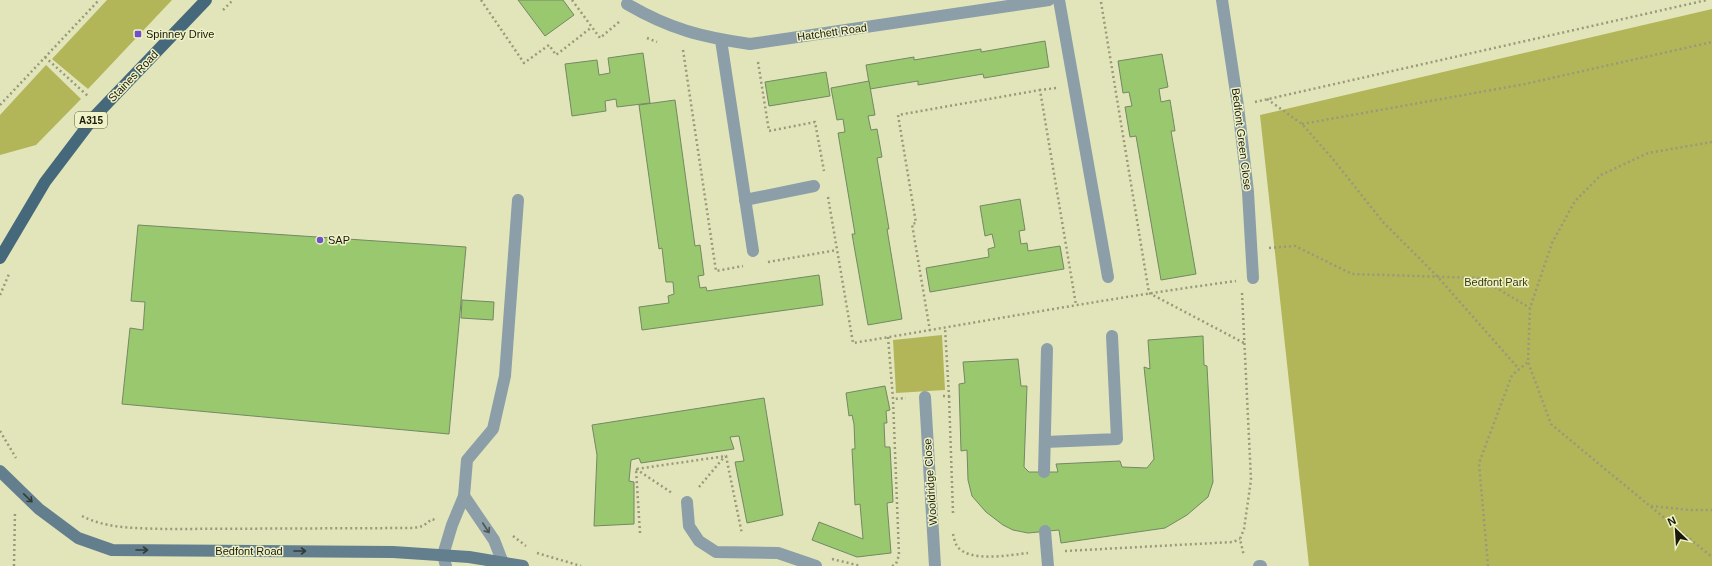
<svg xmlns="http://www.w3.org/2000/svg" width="1712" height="566" viewBox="0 0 1712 566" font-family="Helvetica,sans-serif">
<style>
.green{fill:#b2b658}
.building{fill:#99c86e;stroke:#748864}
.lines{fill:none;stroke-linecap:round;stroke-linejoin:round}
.path{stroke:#989a79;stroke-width:2.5;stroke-dasharray:2 3;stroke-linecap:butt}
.lane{stroke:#8c9fa9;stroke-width:12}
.street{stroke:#8c9fa9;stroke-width:12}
.secondary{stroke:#637f8d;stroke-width:12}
.primary{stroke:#45687a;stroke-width:12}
.oneway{stroke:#333d38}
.oneway2{stroke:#4d5652}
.poi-dot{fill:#7050c9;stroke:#eff2c7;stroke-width:1.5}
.labels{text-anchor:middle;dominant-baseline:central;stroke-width:3;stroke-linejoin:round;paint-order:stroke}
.shield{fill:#eff2c7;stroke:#595b43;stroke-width:1}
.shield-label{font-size:10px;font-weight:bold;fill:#191a0a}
.street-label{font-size:11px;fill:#191a0a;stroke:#eff2c7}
.poi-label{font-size:11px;fill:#191a0a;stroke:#eff2c7;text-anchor:start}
.park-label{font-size:11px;fill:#38390d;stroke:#eff2c7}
</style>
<rect width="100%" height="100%" fill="#e2e5ba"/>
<!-- green -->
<g class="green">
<polygon points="107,0 172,0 88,89 52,59"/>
<polygon points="1712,9 1712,566 1309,566 1260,115"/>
<polygon points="46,65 81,99 36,145 0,155 0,115"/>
<polygon points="942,335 945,390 896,393 893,340"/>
</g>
<!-- building -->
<g class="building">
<polygon points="518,0 563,0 574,15 545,36"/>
<polygon points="1045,41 1049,67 984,78 983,74 918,85 918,81 870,89 866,65 914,57 914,60 981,49 981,52"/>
<polygon points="643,53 650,103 617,107 616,99 605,101 606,111 572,116 565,64 597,60 599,75 610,73 608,58"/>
<polygon points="1162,54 1168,87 1159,89 1161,102 1170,100 1175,131 1171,131 1196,274 1161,280 1136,136 1130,137 1125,107 1132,106 1129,92 1123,93 1118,61"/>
<polygon points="826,72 830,96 769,106 765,82"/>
<polygon points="869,81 875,115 868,116 871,130 877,129 882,157 877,158 889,229 887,229 902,319 868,325 852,234 855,234 838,133 845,132 843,119 837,120 831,88"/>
<polygon points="675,100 695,246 700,245 704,275 698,276 700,288 706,287 707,291 819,275 823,305 642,330 639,307 669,303 668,296 674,294 673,282 666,282 662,248 659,249 639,105"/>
<polygon points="1020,199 1025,230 1019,231 1021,244 1027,243 1028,251 1060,246 1064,269 930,292 926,268 989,257 988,249 995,247 992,234 985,236 980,206"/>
<polygon points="138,225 466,247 449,434 122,404 130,328 143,330 145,302 131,301"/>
<polygon points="462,300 494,302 493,320 461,318"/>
<polygon points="1203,336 1204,365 1207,366 1213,482 1208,497 1187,515 1165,528 1061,543 1059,530 1028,533 1013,530 1003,525 986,512 972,496 968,480 967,450 961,451 959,384 965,383 963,362 1018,359 1021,386 1027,386 1024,467 1029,472 1058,472 1056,464 1120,461 1122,467 1147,468 1154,459 1144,367 1150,369 1148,340"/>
<polygon points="885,386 890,410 886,411 887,423 884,423 885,447 890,447 893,502 887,503 891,553 857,557 812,540 819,522 863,539 860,504 855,505 852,449 855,449 854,424 852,415 849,416 846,393"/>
<polygon points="764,398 783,515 747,523 735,462 744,461 739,436 730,437 734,449 641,463 639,458 631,460 629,481 634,482 634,524 594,526 597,455 592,425"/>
</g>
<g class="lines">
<!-- path -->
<g class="path">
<polyline points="481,0 524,63 549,45 556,55 592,27"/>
<polyline points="572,0 600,38 619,22 620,23"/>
<polyline points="1101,2 1149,293 1244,343"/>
<polyline points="223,10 233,0"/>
<polyline points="647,38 657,42"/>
<polyline points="683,50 716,271 743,266"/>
<polyline points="45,57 89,97"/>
<polyline points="758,62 769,131 815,122 824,171"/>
<polyline points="1056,88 1040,90 1076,305"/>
<polyline points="1267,99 1302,124 1332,158 1383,222 1437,276 1519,369"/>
<polyline points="1255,102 1707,0"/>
<polyline points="0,105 99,0"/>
<polyline points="1302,124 1525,84 1712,42"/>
<polyline points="1712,142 1648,153 1601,175 1575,201 1552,243 1530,308 1528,362 1551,424 1611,474 1712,557"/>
<path d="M828,197L853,343C981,322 1108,298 1236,281"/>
<polyline points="1269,248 1295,246 1352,274 1480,278 1530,308"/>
<polyline points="768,262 837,250"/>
<polyline points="1242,293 1251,480 1244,529 1240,539 1244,556"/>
<polyline points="0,295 9,274"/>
<polyline points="930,331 912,224 916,223 898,115 1040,90"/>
<polyline points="888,337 893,399 906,398"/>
<polyline points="943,396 949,396 945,328"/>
<polyline points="949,396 953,513"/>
<polyline points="0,431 16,458"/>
<polyline points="636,469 672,493"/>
<polyline points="699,487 725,456"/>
<polyline points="1651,506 1689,510 1712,510"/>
<path d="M82,516C107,529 137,528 165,529L414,528L423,526L432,519L435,520"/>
<polyline points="640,533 636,469 726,456 742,534"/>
<path d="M953,534C954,538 955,543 957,546C969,563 1010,555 1028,553"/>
<polyline points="513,536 526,546"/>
<polyline points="1065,551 1233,542 1240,539"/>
<polyline points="537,553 581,566"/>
<polyline points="832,559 861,566"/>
<polyline points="14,566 15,511"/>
<polyline points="892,566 896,564 899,555 893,399"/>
<polyline points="1488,566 1479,463 1512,375 1528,362"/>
</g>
<!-- lane -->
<g class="lane">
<polyline points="1059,0 1108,277"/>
<polyline points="721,40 753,251"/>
<polyline points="745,200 814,186"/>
<polyline points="1045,442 1117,439 1112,336"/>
<polyline points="1044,472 1047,349"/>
<polyline points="464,496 494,540 503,563"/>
<polyline points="1045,531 1048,566"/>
<polyline points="446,566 443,555 452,525 464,496 467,460 493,429 505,376 518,200"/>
</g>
<!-- street -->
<g class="street">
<polyline points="1222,0 1238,106 1248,192 1253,278"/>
<path d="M627,4C670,29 701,37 750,44L1049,0"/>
<polyline points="925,397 935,566"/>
<polyline points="687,502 689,526 699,541 716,552 778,553 816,566"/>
<polyline points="1259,566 1261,566"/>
</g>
<!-- secondary -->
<polyline class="secondary" points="0,471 39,509 78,538 112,550 393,552 469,557 523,566"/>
<!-- primary -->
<polyline class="primary" points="0,258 45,182 95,116 206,0"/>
</g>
<!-- one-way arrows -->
<defs><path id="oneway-shaft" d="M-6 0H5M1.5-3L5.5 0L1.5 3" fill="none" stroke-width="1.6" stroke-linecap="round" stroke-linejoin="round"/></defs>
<g class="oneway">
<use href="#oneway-shaft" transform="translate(28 498) rotate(44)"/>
<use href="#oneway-shaft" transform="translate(142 550)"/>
<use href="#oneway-shaft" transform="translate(300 551)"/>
</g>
<use class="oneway2" href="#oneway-shaft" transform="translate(486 528) rotate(57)"/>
<!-- markers -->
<g class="poi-dot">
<rect x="134" y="30" width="8" height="8" rx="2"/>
<circle cx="320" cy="240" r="4"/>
</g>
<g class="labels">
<!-- shield labels -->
<rect class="shield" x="75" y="112" width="32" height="16" rx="3"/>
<g class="shield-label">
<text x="91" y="120">A315</text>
</g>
<!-- street labels -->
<g class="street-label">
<text transform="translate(832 32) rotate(-8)">Hatchett Road</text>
<text transform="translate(133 76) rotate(-46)">Staines Road</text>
<text transform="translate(1242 139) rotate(83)">Bedfont Green Close</text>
<text transform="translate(930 482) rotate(-94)">Wooldridge Close</text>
<text x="249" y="551">Bedfont Road</text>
</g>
<!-- poi labels -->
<g class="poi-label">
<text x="146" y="34">Spinney Drive</text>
<text x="328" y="240">SAP</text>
</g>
<!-- park labels -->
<g class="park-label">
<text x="1496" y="282">Bedfont Park</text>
</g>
</g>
<!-- north arrow -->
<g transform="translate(1676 530) rotate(335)" stroke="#eff2c7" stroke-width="3" paint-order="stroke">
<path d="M0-3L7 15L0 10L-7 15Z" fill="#191a0a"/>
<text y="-6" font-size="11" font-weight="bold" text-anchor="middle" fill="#191a0a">N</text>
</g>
</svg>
